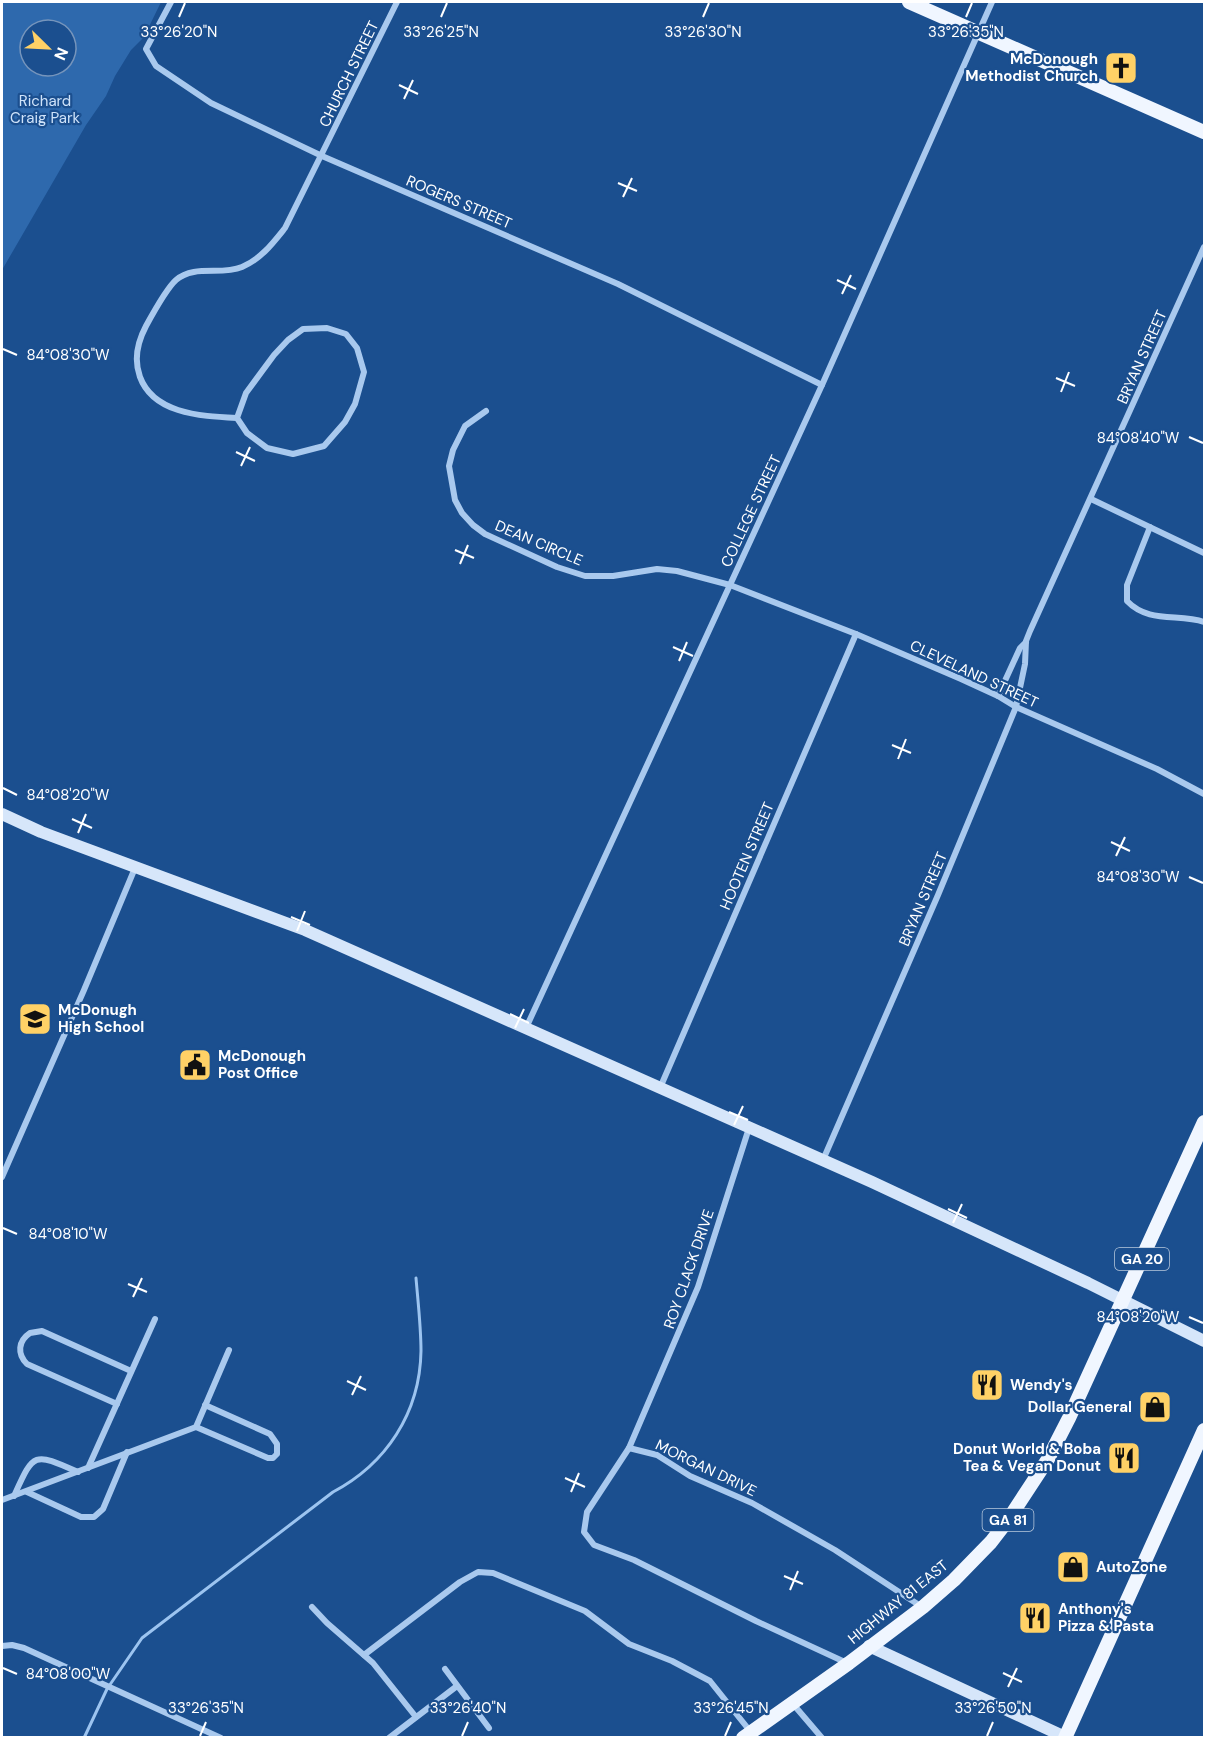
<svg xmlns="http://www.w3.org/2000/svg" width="1206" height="1739" viewBox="0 0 1206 1739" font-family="'DM Sans',sans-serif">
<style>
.green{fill:#2e69ad;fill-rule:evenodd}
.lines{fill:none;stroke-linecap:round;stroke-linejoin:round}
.stream{stroke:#9cc4f0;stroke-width:3}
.street{stroke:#a9c9ee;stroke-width:6}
.secondary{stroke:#d6e6fa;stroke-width:12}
.primary{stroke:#f0f6ff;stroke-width:14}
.ticks{fill:none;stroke:#fff;stroke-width:2}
.labels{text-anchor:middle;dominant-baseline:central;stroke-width:4.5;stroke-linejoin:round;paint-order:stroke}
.shield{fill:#1b4f8f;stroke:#bbcadd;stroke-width:1.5}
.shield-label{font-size:14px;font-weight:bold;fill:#fff}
.poi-label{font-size:15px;font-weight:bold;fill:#fff;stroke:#1b4f8f;text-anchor:start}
.street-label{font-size:15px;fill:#fff;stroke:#1b4f8f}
.park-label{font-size:15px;fill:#cfe3fa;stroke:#1b4f8f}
.ticks-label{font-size:15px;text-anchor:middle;fill:#fff;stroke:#1b4f8f;stroke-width:4.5;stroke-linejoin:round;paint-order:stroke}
</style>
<rect width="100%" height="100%" fill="#1b4f8f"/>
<!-- green -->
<path class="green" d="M2,2H161L144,37L131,50L115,76L106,96L86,125L2,270ZM30,30H66V66H30Z"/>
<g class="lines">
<!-- stream -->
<path class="stream" d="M84,1738L107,1689L142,1638L333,1492C386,1464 420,1413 421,1351C421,1327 418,1302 416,1278"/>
<!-- street -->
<g class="street">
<polyline points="171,2 146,49 156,66 211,103 322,156 618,284 822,385"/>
<polygon points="327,328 346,334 357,348 364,372 355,404 345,422 324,446 293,454 267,448 247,433 237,418 246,393 274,355 288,340 303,329"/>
<polyline points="486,411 465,426 453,450 449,466 455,500 462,513 473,525 485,534 557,567 585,576 613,576 657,569 677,571 730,585 856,634 961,679 998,696 1016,707 1157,769 1204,794"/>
<path d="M237,418C217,417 197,416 178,410C138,397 127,362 146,326C152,315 167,288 176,280C195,264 221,276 242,267C261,259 273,243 285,228L397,2"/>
<polyline points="1091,499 1204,553"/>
<path d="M1150,527L1127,585V601C1149,624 1179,613 1204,622"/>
<polyline points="998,696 1020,648 1026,642"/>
<polyline points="526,1028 822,385 992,2"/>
<polyline points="660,1088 856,634"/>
<polyline points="823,1160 938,895 1016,707 1025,664 1026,641 1030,631 1204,247"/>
<polyline points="2,1177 84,990 135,868"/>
<path d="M117,1404L27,1364C17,1354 18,1341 30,1333L42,1331L131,1371"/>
<polyline points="196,1427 268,1458 273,1458 277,1454 277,1444 270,1434 205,1405"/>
<polyline points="629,1448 698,1287 749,1128"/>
<polyline points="88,1468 155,1319"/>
<polyline points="27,1492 81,1517 94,1517 103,1509 127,1452"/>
<path d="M14,1496C34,1452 33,1452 78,1472"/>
<polyline points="2,1500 196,1427 229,1350"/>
<polyline points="312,1607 327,1623 373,1663 416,1717"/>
<polyline points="2,1646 12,1645 24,1648 221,1738"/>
<polyline points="364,1655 460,1582 478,1572 493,1573 585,1611 629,1644 672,1661 710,1681 750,1731"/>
<polyline points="847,1663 756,1621 634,1560 594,1545 584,1532 587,1512 629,1448 657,1455 690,1476 752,1503 835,1550 922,1607"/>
<polyline points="445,1669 489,1728"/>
<polyline points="793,1704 822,1738"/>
<polyline points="389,1738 457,1686"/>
</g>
<!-- secondary -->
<g class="secondary">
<polyline points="2,814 41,832 305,930 872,1182 1088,1283 1204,1341"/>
<polyline points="869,1646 1065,1737"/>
</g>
<!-- primary -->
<g class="primary">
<polyline points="909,2 1204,132"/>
<polyline points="743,1738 849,1663 923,1607 954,1580 991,1542 1008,1520 1048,1459 1069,1418 1204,1122"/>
<polyline points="1065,1738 1204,1430"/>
</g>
</g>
<!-- ticks -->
<path class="ticks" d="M179,17L185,3M441,17L447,3M703,17L709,3M966,17L972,3M399,85L418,94M404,99L413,80M618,183L637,191M623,197L632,178M837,280L856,289M842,294L851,275M3,349L17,355M1056,378L1075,386M1061,392L1069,372M1189,437L1203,443M236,452L255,461M241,466L250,447M455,550L474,558M460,564L468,545M673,647L693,656M679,661L687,642M892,745L911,753M898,759L906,739M3,788L17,795M72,819L92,828M78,833L86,814M1111,842L1130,851M1116,856L1125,837M1189,877L1203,883M291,917L310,925M297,931L305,911M510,1014L529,1023M515,1028L524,1009M729,1112L748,1120M734,1125L743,1106M948,1209L967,1218M953,1223L962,1204M3,1228L17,1234M128,1284L147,1292M133,1297L142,1278M1189,1317L1203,1323M347,1381L366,1390M352,1395L361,1376M565,1478L585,1487M571,1492L579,1473M784,1576L803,1584M790,1590L798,1571M3,1668L17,1674M1003,1673L1022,1682M1008,1687L1017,1668M200,1736L206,1722M462,1736L468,1722M725,1736L731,1722M987,1736L993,1722"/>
<!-- icons -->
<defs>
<g id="church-square" transform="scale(1.725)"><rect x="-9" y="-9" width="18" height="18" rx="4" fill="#ffd166" stroke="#1b4f8f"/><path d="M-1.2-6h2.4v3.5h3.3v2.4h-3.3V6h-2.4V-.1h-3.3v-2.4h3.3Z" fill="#111"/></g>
<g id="school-square" transform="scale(1.725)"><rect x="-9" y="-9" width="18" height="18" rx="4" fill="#ffd166" stroke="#1b4f8f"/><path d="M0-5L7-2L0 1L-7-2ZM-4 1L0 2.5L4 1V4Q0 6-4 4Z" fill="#111"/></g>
<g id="civic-square" transform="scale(1.725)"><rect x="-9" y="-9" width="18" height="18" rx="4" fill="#ffd166" stroke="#1b4f8f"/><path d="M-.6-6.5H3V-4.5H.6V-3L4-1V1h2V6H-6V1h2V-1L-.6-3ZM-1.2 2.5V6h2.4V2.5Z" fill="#111"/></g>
<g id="restaurant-square" transform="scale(1.725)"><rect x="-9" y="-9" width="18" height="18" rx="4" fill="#ffd166" stroke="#1b4f8f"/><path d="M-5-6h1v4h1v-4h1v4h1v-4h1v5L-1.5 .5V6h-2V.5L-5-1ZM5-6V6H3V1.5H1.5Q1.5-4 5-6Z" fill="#111"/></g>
<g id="shop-square" transform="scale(1.725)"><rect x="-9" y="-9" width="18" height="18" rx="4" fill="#ffd166" stroke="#1b4f8f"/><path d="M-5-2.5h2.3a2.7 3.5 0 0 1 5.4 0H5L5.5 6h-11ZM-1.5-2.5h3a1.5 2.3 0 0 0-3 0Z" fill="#111"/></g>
</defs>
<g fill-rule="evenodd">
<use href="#church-square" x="1121" y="68"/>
<use href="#school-square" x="35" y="1019"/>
<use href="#civic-square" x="195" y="1065"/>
<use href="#restaurant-square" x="987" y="1385"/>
<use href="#shop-square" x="1155" y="1407"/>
<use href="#restaurant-square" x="1124" y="1458"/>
<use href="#shop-square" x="1073" y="1567"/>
<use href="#restaurant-square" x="1035" y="1618"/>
</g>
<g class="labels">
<!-- shield labels -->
<g class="shield">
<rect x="1115" y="1248" width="54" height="22" rx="4.5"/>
<rect x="982.5" y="1509" width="51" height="22" rx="4.5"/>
</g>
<g class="shield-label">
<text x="1142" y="1259">GA 20</text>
<text x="1008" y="1520">GA 81</text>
</g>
<!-- poi labels -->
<g class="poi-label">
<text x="1098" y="59" text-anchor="end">McDonough<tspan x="1098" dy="17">Methodist Church</tspan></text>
<text x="58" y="1010">McDonugh<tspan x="58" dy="17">High School</tspan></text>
<text x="218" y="1056">McDonough<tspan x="218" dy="17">Post Office</tspan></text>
<text x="1010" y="1385">Wendy's</text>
<text x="1132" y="1407" text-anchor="end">Dollar General</text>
<text x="1101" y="1449" text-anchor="end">Donut World &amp; Boba<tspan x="1101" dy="17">Tea &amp; Vegan Donut</tspan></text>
<text x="1096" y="1567">AutoZone</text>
<text x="1058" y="1609">Anthony's<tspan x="1058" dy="17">Pizza &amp; Pasta</tspan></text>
</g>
<!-- street labels -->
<g class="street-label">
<text transform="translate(349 74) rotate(-64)">CHURCH STREET</text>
<text transform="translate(459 202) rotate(23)">ROGERS STREET</text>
<text transform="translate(1142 357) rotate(-66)">BRYAN STREET</text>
<text transform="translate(751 511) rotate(-65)">COLLEGE STREET</text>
<text transform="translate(539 543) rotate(23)">DEAN CIRCLE</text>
<text transform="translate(974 674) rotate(25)">CLEVELAND STREET</text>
<text transform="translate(747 856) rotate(-67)">HOOTEN STREET</text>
<text transform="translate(923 899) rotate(-67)">BRYAN STREET</text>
<text transform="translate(689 1269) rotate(-71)">ROY CLACK DRIVE</text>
<text transform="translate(706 1468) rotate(26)">MORGAN DRIVE</text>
<text transform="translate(898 1602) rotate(-39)">HIGHWAY 81 EAST</text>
</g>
<!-- park labels -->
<g class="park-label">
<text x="45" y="101">Richard<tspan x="45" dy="17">Craig Park</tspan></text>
</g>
</g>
<g class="ticks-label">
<text x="179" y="37">33°26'20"N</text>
<text x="441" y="37">33°26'25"N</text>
<text x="966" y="37">33°26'35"N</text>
<text x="703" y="37">33°26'30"N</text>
<text x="68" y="360">84°08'30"W</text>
<text x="1138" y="443">84°08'40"W</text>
<text x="68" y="800">84°08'20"W</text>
<text x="1138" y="882">84°08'30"W</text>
<text x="68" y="1239">84°08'10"W</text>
<text x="1138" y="1322">84°08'20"W</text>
<text x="68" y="1679">84°08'00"W</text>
<text x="206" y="1713">33°26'35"N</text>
<text x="468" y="1713">33°26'40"N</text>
<text x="731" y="1713">33°26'45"N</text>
<text x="993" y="1713">33°26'50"N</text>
</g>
<!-- border -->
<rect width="1206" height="1739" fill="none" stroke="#ffffff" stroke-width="6"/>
<!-- north arrow -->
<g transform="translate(48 48) rotate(114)"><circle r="28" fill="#1b4f8f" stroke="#7695bc" stroke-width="1.5"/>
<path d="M0-4.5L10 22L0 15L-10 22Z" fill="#ffd166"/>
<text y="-9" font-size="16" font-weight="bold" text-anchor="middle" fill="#ffffff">N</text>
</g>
</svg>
